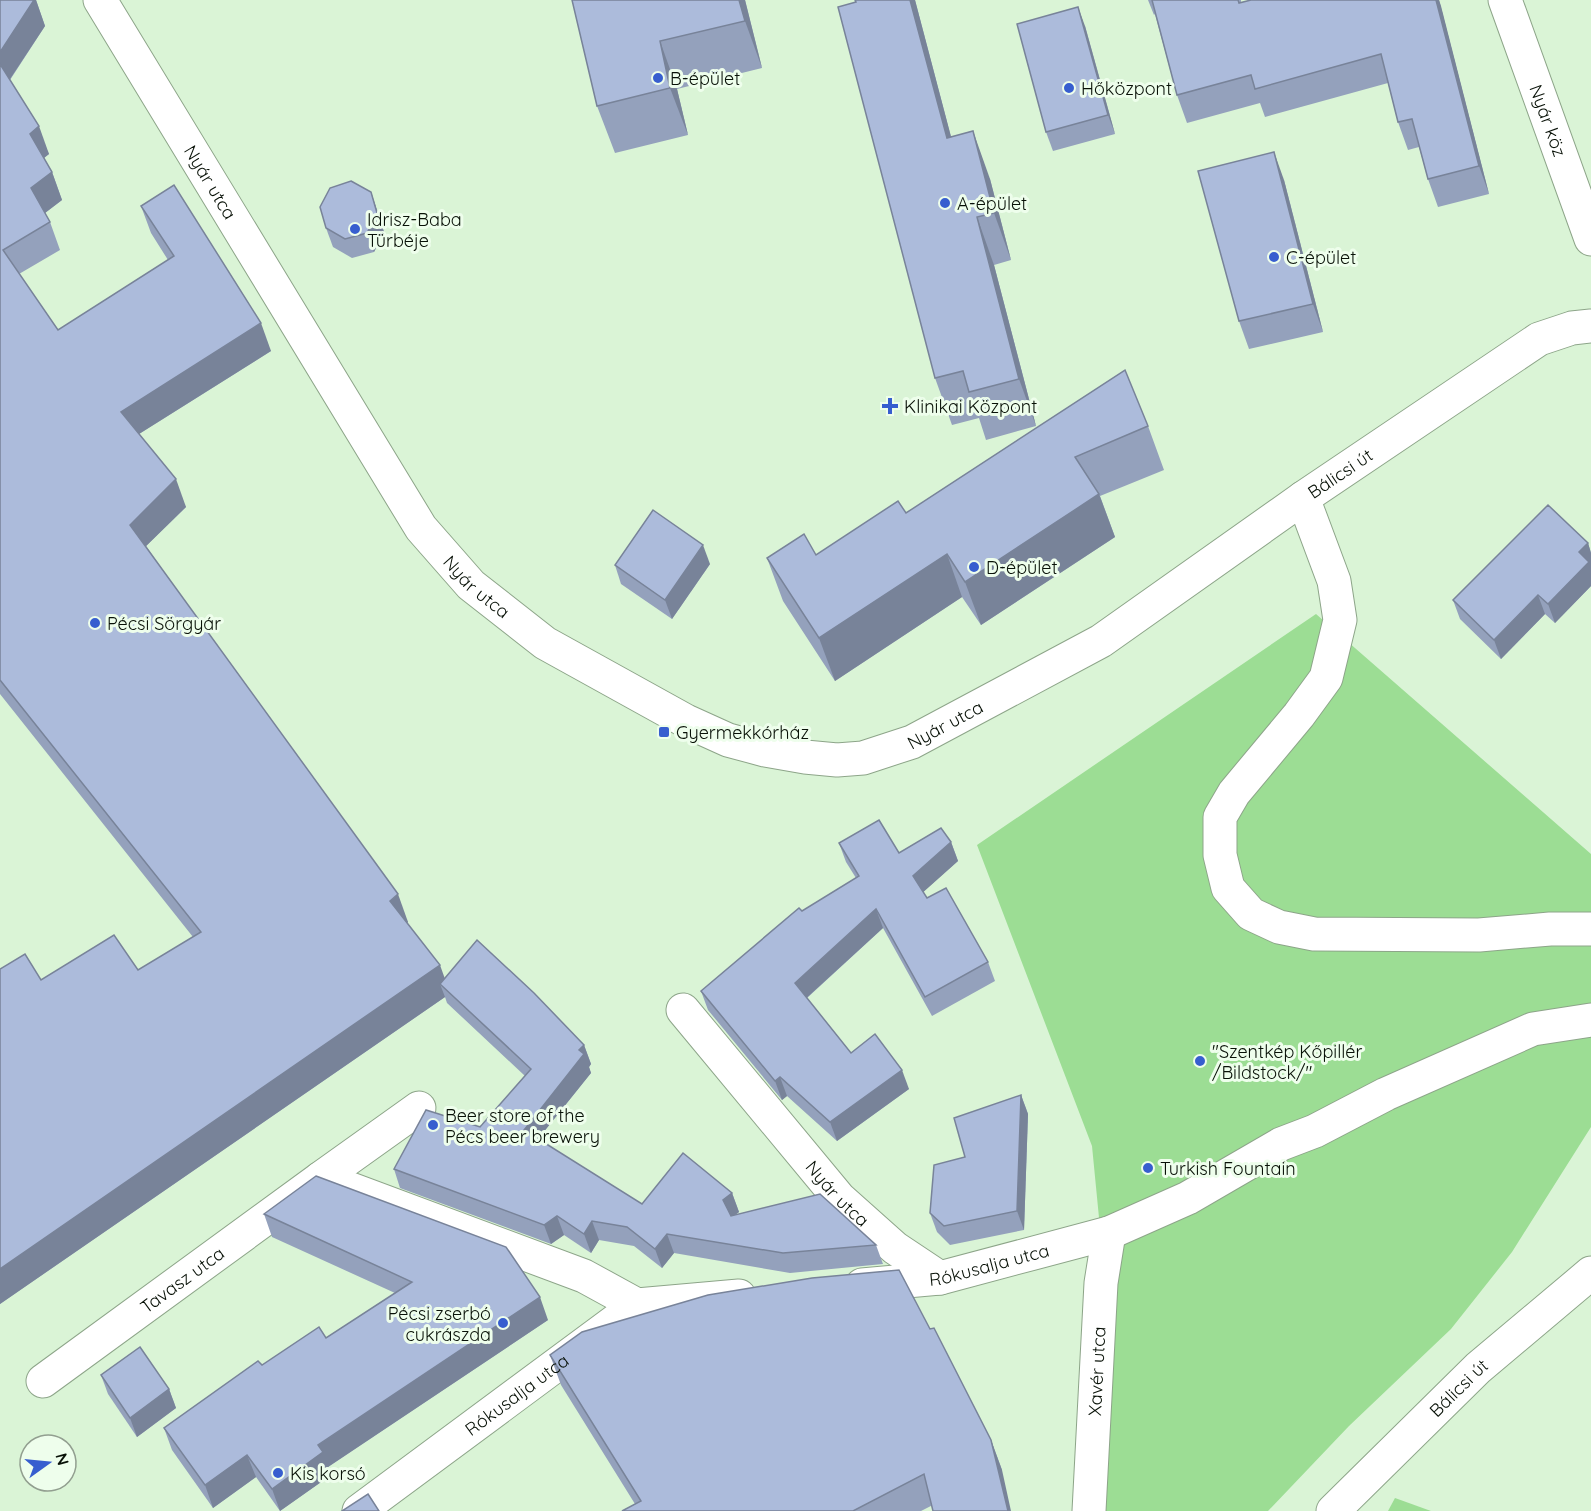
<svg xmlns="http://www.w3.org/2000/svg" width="1591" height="1511" viewBox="0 0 1591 1511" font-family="Quicksand,sans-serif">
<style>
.green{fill:#9cdd94}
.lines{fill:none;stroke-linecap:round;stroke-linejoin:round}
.minor-casing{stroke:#8da589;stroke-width:35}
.tertiary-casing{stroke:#8da589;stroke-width:35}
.minor{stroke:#fff;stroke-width:33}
.tertiary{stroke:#fff;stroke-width:33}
.wall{fill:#94a1bc}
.shaded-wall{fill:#788399}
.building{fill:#acbbdb;stroke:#788399;stroke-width:1.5}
.poi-dot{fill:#375ecf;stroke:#eefeec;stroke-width:2}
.labels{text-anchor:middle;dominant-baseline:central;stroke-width:6;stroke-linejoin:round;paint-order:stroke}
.poi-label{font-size:18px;fill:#081107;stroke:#eefeec;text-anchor:start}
.street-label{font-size:18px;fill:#081107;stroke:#eefeec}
</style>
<rect width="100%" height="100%" fill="#daf4d6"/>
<!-- green -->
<g class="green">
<polygon points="1316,614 1591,854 1591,1127 1512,1252 1451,1329 1349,1426 1268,1511 1096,1511 1109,1320 1092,1146 977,845"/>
<polygon points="1395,1498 1431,1511 1388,1511"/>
</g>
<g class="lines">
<!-- minor casing -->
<g class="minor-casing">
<g id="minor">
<path id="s1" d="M1505,0L1591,239"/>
<polyline points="1303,498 1334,581 1340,620 1326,678 1299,715 1234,793 1220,817 1220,855 1228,888 1251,914 1279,927 1314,934 1479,935 1550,929 1591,929"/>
<path id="s2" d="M683,1010L839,1198L895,1248L940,1278"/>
<polyline points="321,1178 419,1108"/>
<path id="s3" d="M862,1285L940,1278L1109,1233L1188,1198L1281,1144L1315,1131L1386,1094L1533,1029L1591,1020"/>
<path id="s4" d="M43,1381L321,1178L584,1276L637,1305"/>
<path id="s5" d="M359,1511L637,1305L739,1296"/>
<path id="s6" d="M1089,1511L1101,1283L1109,1233"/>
</g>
</g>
<!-- tertiary casing -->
<g class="tertiary-casing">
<g id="tertiary">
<path id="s7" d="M100,0L421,528L471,585L545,643L686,721L728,740L765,750L805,757L837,760L863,758L912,742L1101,641L1303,498L1539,339L1572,328L1591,326"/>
<path id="s8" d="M1333,1511L1478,1368L1591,1273"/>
</g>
</g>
<!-- minor -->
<use href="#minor" class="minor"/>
<!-- tertiary -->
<use href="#tertiary" class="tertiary"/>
</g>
<!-- wall -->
<g class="wall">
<polygon points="0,0 36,0 45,26 10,80 49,154 44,158 52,172 62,200 45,213 50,222 60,250 19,274 58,330 168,260 151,233 141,206 271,351 139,434 186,507 146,546 408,922 407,923 445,979 584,1045 591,1064 589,1067 591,1073 538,1139 642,1204 732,1193 739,1212 735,1215 876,1245 883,1264 790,1273 674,1253 662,1268 634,1246 599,1240 591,1253 564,1235 551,1244 400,1188 394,1169 480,1127 525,1076 447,1003 445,997 0,1304 0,969 41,980 138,970 193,937 0,694"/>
<polygon points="572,0 745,0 762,68 677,89 688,135 615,153 597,106"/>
<polygon points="855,0 915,0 951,137 990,179 1011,260 994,265 1036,426 986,440 979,418 952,425 935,378"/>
<polygon points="1148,0 1241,0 1241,3 1251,0 1439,0 1489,194 1438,207 1428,179 1419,147 1408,150 1398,122 1388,83 1265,117 1260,103 1187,123 1177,95 1155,14 1154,15"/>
<polygon points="1085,26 1115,134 1053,151 1046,132"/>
<polygon points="1284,180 1323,332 1249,349 1239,321"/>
<polygon points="371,192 384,232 374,252 352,258 333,247 326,228"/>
<polygon points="1148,426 1164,470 1100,496 1115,537 981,625 962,597 835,681 783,601 767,558 816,555 906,513"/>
<polygon points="1588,543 1591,553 1591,586 1555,623 1545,614 1501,659 1460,619 1453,600"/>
<polygon points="710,564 672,619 621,584 615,565"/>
<polygon points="951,842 958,861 923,892 927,898 988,962 995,981 932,1016 883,928 807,998 851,1053 909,1089 837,1141 787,1096 782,1100 708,1010 701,991 802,911 856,878 846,862 839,843 899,853"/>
<polygon points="1021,1095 1028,1114 1024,1230 950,1245 937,1232 930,1213 965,1157"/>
<polygon points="264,1214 548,1320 328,1467 331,1475 280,1511 256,1477 213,1508 172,1450 164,1428 262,1365 326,1338 395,1293 272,1237"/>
<polygon points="930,1329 991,1440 1002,1470 921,1511 622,1511 635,1504 561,1385 550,1355"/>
<polygon points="101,1375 169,1389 176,1408 137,1437 108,1394"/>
</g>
<!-- shaded-wall -->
<g class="shaded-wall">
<polygon points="34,0 36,0 45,26 6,85 0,68 0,52"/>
<polygon points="739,0 745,0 762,68 745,21"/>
<polygon points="910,0 915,0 964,186 947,138"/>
<polygon points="1436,0 1439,0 1441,6 1489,194 1479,166"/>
<polygon points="1078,7 1085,26 1115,134 1108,115"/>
<polygon points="660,41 677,89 688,135 670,88"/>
<polygon points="39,126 49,154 40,161 30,134"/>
<polygon points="973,131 990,179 1011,260 994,213"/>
<polygon points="1274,152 1284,180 1323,332 1313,304"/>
<polygon points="52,172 62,200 41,216 31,188"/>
<polygon points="371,192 384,232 374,252 367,233"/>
<polygon points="977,217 994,265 1036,426 1019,379"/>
<polygon points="261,323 271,351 131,439 121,412"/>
<polygon points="176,479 186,507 140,552 130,525"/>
<polygon points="1099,494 1115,537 981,625 965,582"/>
<polygon points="1588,543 1591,553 1591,586 1555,623 1548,604 1579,552"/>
<polygon points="703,545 710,564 672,619 665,600"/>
<polygon points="947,554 962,597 835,681 819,638"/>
<polygon points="1538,595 1545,614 1501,659 1494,640"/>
<polygon points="951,842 958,861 920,895 913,876"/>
<polygon points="398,894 408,922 400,929 390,901"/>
<polygon points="876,909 883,928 802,1002 795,983"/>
<polygon points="440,965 450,993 440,984 445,997 0,1304 0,1269"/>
<polygon points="584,1045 591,1064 589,1067 591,1073 530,1149 524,1130 579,1050"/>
<polygon points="902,1070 909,1089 837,1141 830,1122"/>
<polygon points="780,1077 787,1096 782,1100 775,1081"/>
<polygon points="1021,1095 1028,1114 1024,1230 1017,1211"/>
<polygon points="732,1193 739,1212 730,1219 723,1200"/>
<polygon points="557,1216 564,1235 551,1244 544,1225"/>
<polygon points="592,1221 599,1240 591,1253 584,1234"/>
<polygon points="667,1234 674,1253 662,1268 655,1249"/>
<polygon points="540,1297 548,1320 328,1467 331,1475 280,1511 272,1489 318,1445"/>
<polygon points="169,1389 176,1408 137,1437 130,1418"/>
<polygon points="991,1440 1002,1470 1011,1511 1008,1511"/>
<polygon points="247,1455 256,1477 213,1508 205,1485"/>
</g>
<!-- building -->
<g class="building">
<polygon points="0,0 34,0 0,52"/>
<polygon points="572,0 739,0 745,21 660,41 670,88 597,106"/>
<polygon points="855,0 910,0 947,138 973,131 994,213 977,217 1019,379 969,392 963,371 935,378 838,7 856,2"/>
<polygon points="1152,0 1238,0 1239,3 1251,0 1436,0 1479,166 1428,179 1412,119 1398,122 1381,54 1255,89 1251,75 1177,95"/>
<polygon points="1078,7 1108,115 1046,132 1017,24"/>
<polygon points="0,64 39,126 30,134 52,172 31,188 50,222 3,250 58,330 174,256 141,206 174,185 261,323 121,412 176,479 130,525 398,894 390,901 440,965 0,1269 0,969 25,954 41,980 114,935 138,970 201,932 0,680"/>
<polygon points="1274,152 1313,304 1239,321 1198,171"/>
<polygon points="351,181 371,192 377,213 367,233 345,239 326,228 320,207 330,188"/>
<polygon points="1125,370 1148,426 1075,457 1099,494 965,582 947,554 819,638 767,558 804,534 816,555 898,501 906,513"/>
<polygon points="1548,505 1588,543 1579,552 1589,562 1548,604 1538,595 1494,640 1453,600"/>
<polygon points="653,510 703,545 665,600 615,565"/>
<polygon points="879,820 899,853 941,828 951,842 913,876 927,898 946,888 988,962 925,997 876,909 795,983 851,1053 875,1034 902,1070 830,1122 780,1077 775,1081 701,991 799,908 802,911 859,876 839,843"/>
<polygon points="477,940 534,993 584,1045 579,1050 584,1054 524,1130 642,1204 683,1153 732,1193 723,1200 731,1216 820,1194 876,1245 783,1253 667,1234 655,1249 627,1227 592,1221 584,1234 557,1216 544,1225 394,1169 426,1110 480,1127 531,1069 440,984"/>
<polygon points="1021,1095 1017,1211 944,1226 930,1213 934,1165 965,1157 954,1118"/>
<polygon points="316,1176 506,1247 540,1297 318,1445 323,1452 272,1489 247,1455 205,1485 164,1428 258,1361 262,1365 319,1327 326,1338 412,1282 264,1214"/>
<polygon points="899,1270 930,1329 934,1328 991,1440 1008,1511 933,1511 924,1474 853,1511 622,1511 641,1501 550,1355 582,1332 708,1295 812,1278"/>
<polygon points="140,1347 169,1389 130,1418 101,1375"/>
<polygon points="368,1494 379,1511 342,1511"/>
</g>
<!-- markers -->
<g class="poi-dot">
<circle cx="658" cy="78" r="6"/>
<circle cx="1069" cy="88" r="6"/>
<circle cx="945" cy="203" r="6"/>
<circle cx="355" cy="229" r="6"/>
<circle cx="1274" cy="257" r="6"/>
<path d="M887 397h6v6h6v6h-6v6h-6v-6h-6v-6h6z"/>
<circle cx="974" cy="567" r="6"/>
<circle cx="95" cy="623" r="6"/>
<rect x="658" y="726" width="12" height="12" rx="3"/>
<circle cx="1200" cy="1061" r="6"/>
<circle cx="433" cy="1125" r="6"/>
<circle cx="1148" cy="1168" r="6"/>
<circle cx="503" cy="1323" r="6"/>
<circle cx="278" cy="1473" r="6"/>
</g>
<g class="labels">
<!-- poi labels -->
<g class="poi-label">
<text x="670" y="78">B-épület</text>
<text x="1081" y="88">Hőközpont</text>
<text x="957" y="203">A-épület</text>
<text x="367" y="219">Idrisz-Baba<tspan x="367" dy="21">Türbéje</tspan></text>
<text x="1286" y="257">C-épület</text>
<text x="904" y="406">Klinikai Központ</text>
<text x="986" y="567">D-épület</text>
<text x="107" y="623">Pécsi Sörgyár</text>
<text x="676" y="732">Gyermekkórház</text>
<text x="1212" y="1051">"Szentkép Kőpillér<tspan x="1212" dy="21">/Bildstock/"</tspan></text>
<text x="445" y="1115">Beer store of the<tspan x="445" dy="21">Pécs beer brewery</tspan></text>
<text x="1160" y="1168">Turkish Fountain</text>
<text x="491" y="1313" text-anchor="end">Pécsi zserbó<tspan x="491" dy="21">cukrászda</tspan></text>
<text x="290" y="1473">Kis korsó</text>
</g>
<!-- street labels -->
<g class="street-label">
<text stroke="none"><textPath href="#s1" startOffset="128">Nyár köz</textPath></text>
<text stroke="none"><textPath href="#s7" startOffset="213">Nyár utca</textPath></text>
<text stroke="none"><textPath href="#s7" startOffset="1690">Bálicsi út</textPath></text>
<text stroke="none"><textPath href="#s7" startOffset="699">Nyár utca</textPath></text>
<text stroke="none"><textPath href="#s7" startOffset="1221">Nyár utca</textPath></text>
<text stroke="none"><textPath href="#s2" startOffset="240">Nyár utca</textPath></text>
<text stroke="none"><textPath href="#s3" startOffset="129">Rókusalja utca</textPath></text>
<text stroke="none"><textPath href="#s4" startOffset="172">Tavasz utca</textPath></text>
<text stroke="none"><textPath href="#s6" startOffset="140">Xavér utca</textPath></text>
<text stroke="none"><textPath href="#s8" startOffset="176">Bálicsi út</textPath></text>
<text stroke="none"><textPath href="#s5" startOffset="196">Rókusalja utca</textPath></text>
</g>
</g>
<!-- north arrow -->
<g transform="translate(48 1463) rotate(75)"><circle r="28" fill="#eefeec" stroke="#929f90" stroke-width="1.5"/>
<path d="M0-4.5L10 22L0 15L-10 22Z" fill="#375ecf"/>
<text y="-9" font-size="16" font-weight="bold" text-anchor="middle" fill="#081107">N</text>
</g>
</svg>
